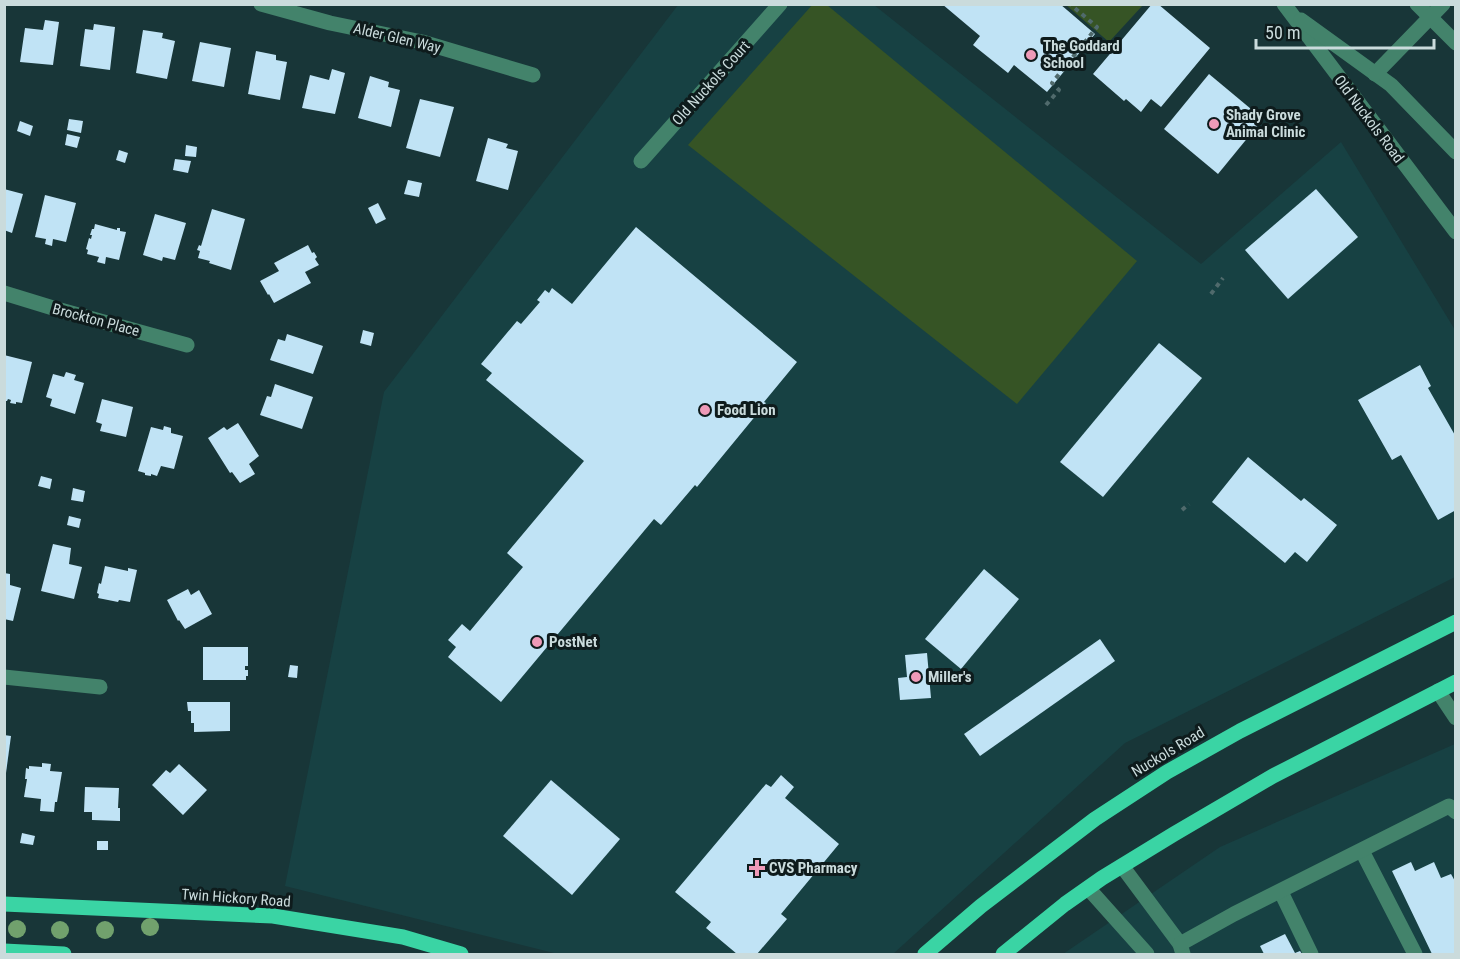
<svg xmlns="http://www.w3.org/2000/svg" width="1460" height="959" viewBox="0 0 1460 959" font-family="'Roboto Condensed',sans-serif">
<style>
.built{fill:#174143}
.green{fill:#365425}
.building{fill:#c0e3f5}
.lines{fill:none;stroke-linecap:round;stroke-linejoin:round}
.path{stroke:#506a6c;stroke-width:4;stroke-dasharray:4.5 4.5;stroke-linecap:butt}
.minor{stroke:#43836b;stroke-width:15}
.major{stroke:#3ad4a4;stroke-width:15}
.tree{fill:#71a16d}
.poi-dot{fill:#ef9ab8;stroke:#0e1b1c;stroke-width:2}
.labels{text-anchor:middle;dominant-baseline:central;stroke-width:6;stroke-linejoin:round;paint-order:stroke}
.street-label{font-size:15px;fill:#cadbdc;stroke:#0e1b1c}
.poi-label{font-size:15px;font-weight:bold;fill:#cadbdc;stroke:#0e1b1c;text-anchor:start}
</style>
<rect width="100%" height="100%" fill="#183638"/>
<!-- built -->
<g class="built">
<polygon points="678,5 874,5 1201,264 1341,142 1455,330 1455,577 1125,743 893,954 558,954 285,886 384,392"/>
<polygon points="1455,744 1455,954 1063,954 1220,847"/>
</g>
<!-- green -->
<g class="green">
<polygon points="813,4 827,5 1137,261 1017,404 688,145"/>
<polygon points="1066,5 1143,5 1109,42"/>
</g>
<!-- building -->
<g class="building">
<polygon points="942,4 1060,4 1095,34 1047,92 1014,65 1008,73 973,45 980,36"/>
<polygon points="1152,4 1158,4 1210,48 1161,107 1151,99 1141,112 1126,99 1124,101 1093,74"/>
<polygon points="45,20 59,22 53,65 20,62 25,28 43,30"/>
<polygon points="94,24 115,27 110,70 80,66 85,29 93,30"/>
<polygon points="143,30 163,33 162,38 175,41 167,79 136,73"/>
<polygon points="200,42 231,48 224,87 192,81"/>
<polygon points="256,51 276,55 276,60 287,62 280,100 248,94"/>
<polygon points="332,69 345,73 335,114 302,108 310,75 329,80"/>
<polygon points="1209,74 1263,119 1218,174 1164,129"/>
<polygon points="370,76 389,82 388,87 400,90 391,127 358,118"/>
<polygon points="420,99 454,107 440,157 406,148"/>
<polygon points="69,119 83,121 81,133 67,130"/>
<polygon points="20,121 33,126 30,136 17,131"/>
<polygon points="67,134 80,137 77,148 65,145"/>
<polygon points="488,138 508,144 506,148 518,151 508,190 476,181"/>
<polygon points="186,145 197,147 196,157 185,156"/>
<polygon points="119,150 128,153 125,163 116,160"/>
<polygon points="175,159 191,161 188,173 173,170"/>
<polygon points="408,180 422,183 419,197 404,194"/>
<polygon points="4,189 23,194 12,233 4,230"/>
<polygon points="1316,189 1358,237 1288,299 1245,250"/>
<polygon points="45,195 76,203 66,242 53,239 52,246 45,244 46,239 35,237"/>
<polygon points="378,203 386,219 376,224 368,208"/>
<polygon points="212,209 245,219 231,270 209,263 210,261 198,258 200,251 197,250 199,245 201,246"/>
<polygon points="155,214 186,223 175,260 163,257 162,261 143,255"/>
<polygon points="95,224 117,230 117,228 120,228 120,231 126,232 119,260 106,257 105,264 97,262 99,257 87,254 88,250 86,249 89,238 91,239 92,235 90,235 92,229 94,229"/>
<polygon points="636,227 797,362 764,402 766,403 697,487 695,485 661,525 654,519 501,702 448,657 456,647 448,640 462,624 470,631 523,567 507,553 584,461 486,380 492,373 481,364 517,321 521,324 540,302 537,300 545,290 549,293 552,288 572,304"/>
<polygon points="308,245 312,253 314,252 317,257 315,259 319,265 305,272 311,283 274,303 269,294 268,295 260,281 279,271 274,263"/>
<polygon points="363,330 374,333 371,346 360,343"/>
<polygon points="287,334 323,346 313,374 270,360 278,339 285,341"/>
<polygon points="1159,343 1202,378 1103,497 1060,462"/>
<polygon points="4,355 32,362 22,403 16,402 16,404 10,403 11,400 8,399 7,401 4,401"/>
<polygon points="1420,365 1431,386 1428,388 1456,437 1456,510 1438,520 1401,455 1392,460 1358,400"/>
<polygon points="66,372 76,375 74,380 84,383 75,414 50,406 52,399 46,397 53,374 64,377"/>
<polygon points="275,384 313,397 302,429 260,415 267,396 271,397"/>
<polygon points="102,399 133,407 126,437 100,431 102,424 96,422"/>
<polygon points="238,423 259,456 249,464 255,474 240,483 232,472 230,473 208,438 224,427 227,430"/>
<polygon points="164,426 171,428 171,433 183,436 174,469 161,466 157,476 151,474 151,476 145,475 145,473 138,471 151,427 163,430"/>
<polygon points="1248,457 1301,501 1304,498 1337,525 1307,562 1295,552 1285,563 1212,502"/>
<polygon points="41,476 52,479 50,489 38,486"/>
<polygon points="73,488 85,491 83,502 71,500"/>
<polygon points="69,516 81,519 79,528 67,525"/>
<polygon points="53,544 71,548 69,564 82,567 74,599 41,591"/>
<polygon points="105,566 128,571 128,568 137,570 130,602 119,600 118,602 98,598 99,594 97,593 99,583 101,584"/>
<polygon points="984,569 1019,599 961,669 925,639"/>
<polygon points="4,573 10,574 10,585 21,588 13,621 4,619"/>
<polygon points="188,589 191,595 199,590 212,614 185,629 179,620 178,621 167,600"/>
<polygon points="1100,639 1115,661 980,756 964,734"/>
<polygon points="203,647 248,647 248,666 245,666 245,670 248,670 248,676 246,676 246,680 203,680"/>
<polygon points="927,653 931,698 900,700 898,678 907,677 905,655"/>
<polygon points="290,665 298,666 297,678 288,677"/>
<polygon points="187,702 230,702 230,731 194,732 194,723 191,723 191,711 188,711"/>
<polygon points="4,735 11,736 6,773 4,773"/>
<polygon points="42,763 51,764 50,771 62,772 57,802 55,802 54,812 40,811 41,799 24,797 27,779 25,779 26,768 29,769 29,766 42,767"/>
<polygon points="179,764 207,790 183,815 152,785 166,770 170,773"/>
<polygon points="781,775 794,787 785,798 839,844 781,914 787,919 757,954 737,954 706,928 711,922 675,892 766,784 771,787"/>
<polygon points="551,780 620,839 572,895 503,836"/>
<polygon points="85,787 119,788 118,808 120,808 120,821 92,820 92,812 84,812"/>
<polygon points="22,833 35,836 33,845 20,843"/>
<rect x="97" y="841" width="11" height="9"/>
<polygon points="1411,862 1415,871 1434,862 1441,878 1451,874 1456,883 1456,954 1432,954 1392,871"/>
<polygon points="1285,934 1295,953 1300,951 1302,954 1264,954 1260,946"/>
</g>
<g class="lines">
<!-- path -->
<g class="path">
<polyline points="1046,105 1059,90 1052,83 1097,27 1070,4"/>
<polyline points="1211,294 1223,278"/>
<polyline points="1182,510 1189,504"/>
</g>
<!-- minor -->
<g class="minor">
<polyline points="261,4 330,23 422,42 533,75"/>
<polyline points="1284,4 1456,232"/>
<polyline points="1417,4 1456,43"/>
<polyline points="1301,20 1391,85 1456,152"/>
<polyline points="1375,74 1443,4"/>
<polyline points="641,161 780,4"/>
<polyline points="4,293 53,308 187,345"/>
<polyline points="4,677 100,687"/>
<polyline points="1438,691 1456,718"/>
<polyline points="1362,851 1415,954"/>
<polyline points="1122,866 1180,944 1183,954"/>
<polyline points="1088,888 1147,954"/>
<polyline points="1281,892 1311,954"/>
<polyline points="1180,944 1234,914 1449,806 1456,812"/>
</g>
<!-- major -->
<g class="major">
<polyline points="4,904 273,916 403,937 461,954"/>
<polyline points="4,951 64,954"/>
<polyline points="925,954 981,906 1095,819 1167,772 1240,731 1456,622"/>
<polyline points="1003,954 1065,904 1102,878 1174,834 1273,776 1456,682"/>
</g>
</g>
<!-- trees -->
<g class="tree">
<circle cx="150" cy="927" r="9"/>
<circle cx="17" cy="929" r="9"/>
<circle cx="60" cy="930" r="9"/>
<circle cx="105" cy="930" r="9"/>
</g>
<!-- markers -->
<g class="poi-dot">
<circle cx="1031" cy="55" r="6"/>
<circle cx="1214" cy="124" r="6"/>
<circle cx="705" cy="410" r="6"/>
<circle cx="537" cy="642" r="6"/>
<circle cx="916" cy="677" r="6"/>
<path d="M754 859h6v6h6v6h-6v6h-6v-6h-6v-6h6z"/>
</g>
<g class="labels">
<!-- street labels -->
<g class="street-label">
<text transform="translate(397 38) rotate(13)">Alder Glen Way</text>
<text transform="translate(711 83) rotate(-48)">Old Nuckols Court</text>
<text transform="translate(1369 119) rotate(53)">Old Nuckols Road</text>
<text transform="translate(96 320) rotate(15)">Brockton Place</text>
<text transform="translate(1168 752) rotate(-31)">Nuckols Road</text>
<text transform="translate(236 898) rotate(4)">Twin Hickory Road</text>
</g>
<!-- poi labels -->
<g class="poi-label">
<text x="1043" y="46">The Goddard<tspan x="1043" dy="17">School</tspan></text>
<text x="1226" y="115">Shady Grove<tspan x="1226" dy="17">Animal Clinic</tspan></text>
<text x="717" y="410">Food Lion</text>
<text x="549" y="642">PostNet</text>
<text x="928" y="677">Miller's</text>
<text x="769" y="868">CVS Pharmacy</text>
</g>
</g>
<!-- border -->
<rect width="1460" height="959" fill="none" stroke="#cadbdc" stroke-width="12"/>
<!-- scale -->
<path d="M1256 39v9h178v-9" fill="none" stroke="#cadbdc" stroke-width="3"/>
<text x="1265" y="39" font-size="18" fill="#cadbdc" stroke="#0e1b1c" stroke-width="4.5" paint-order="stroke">50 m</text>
</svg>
